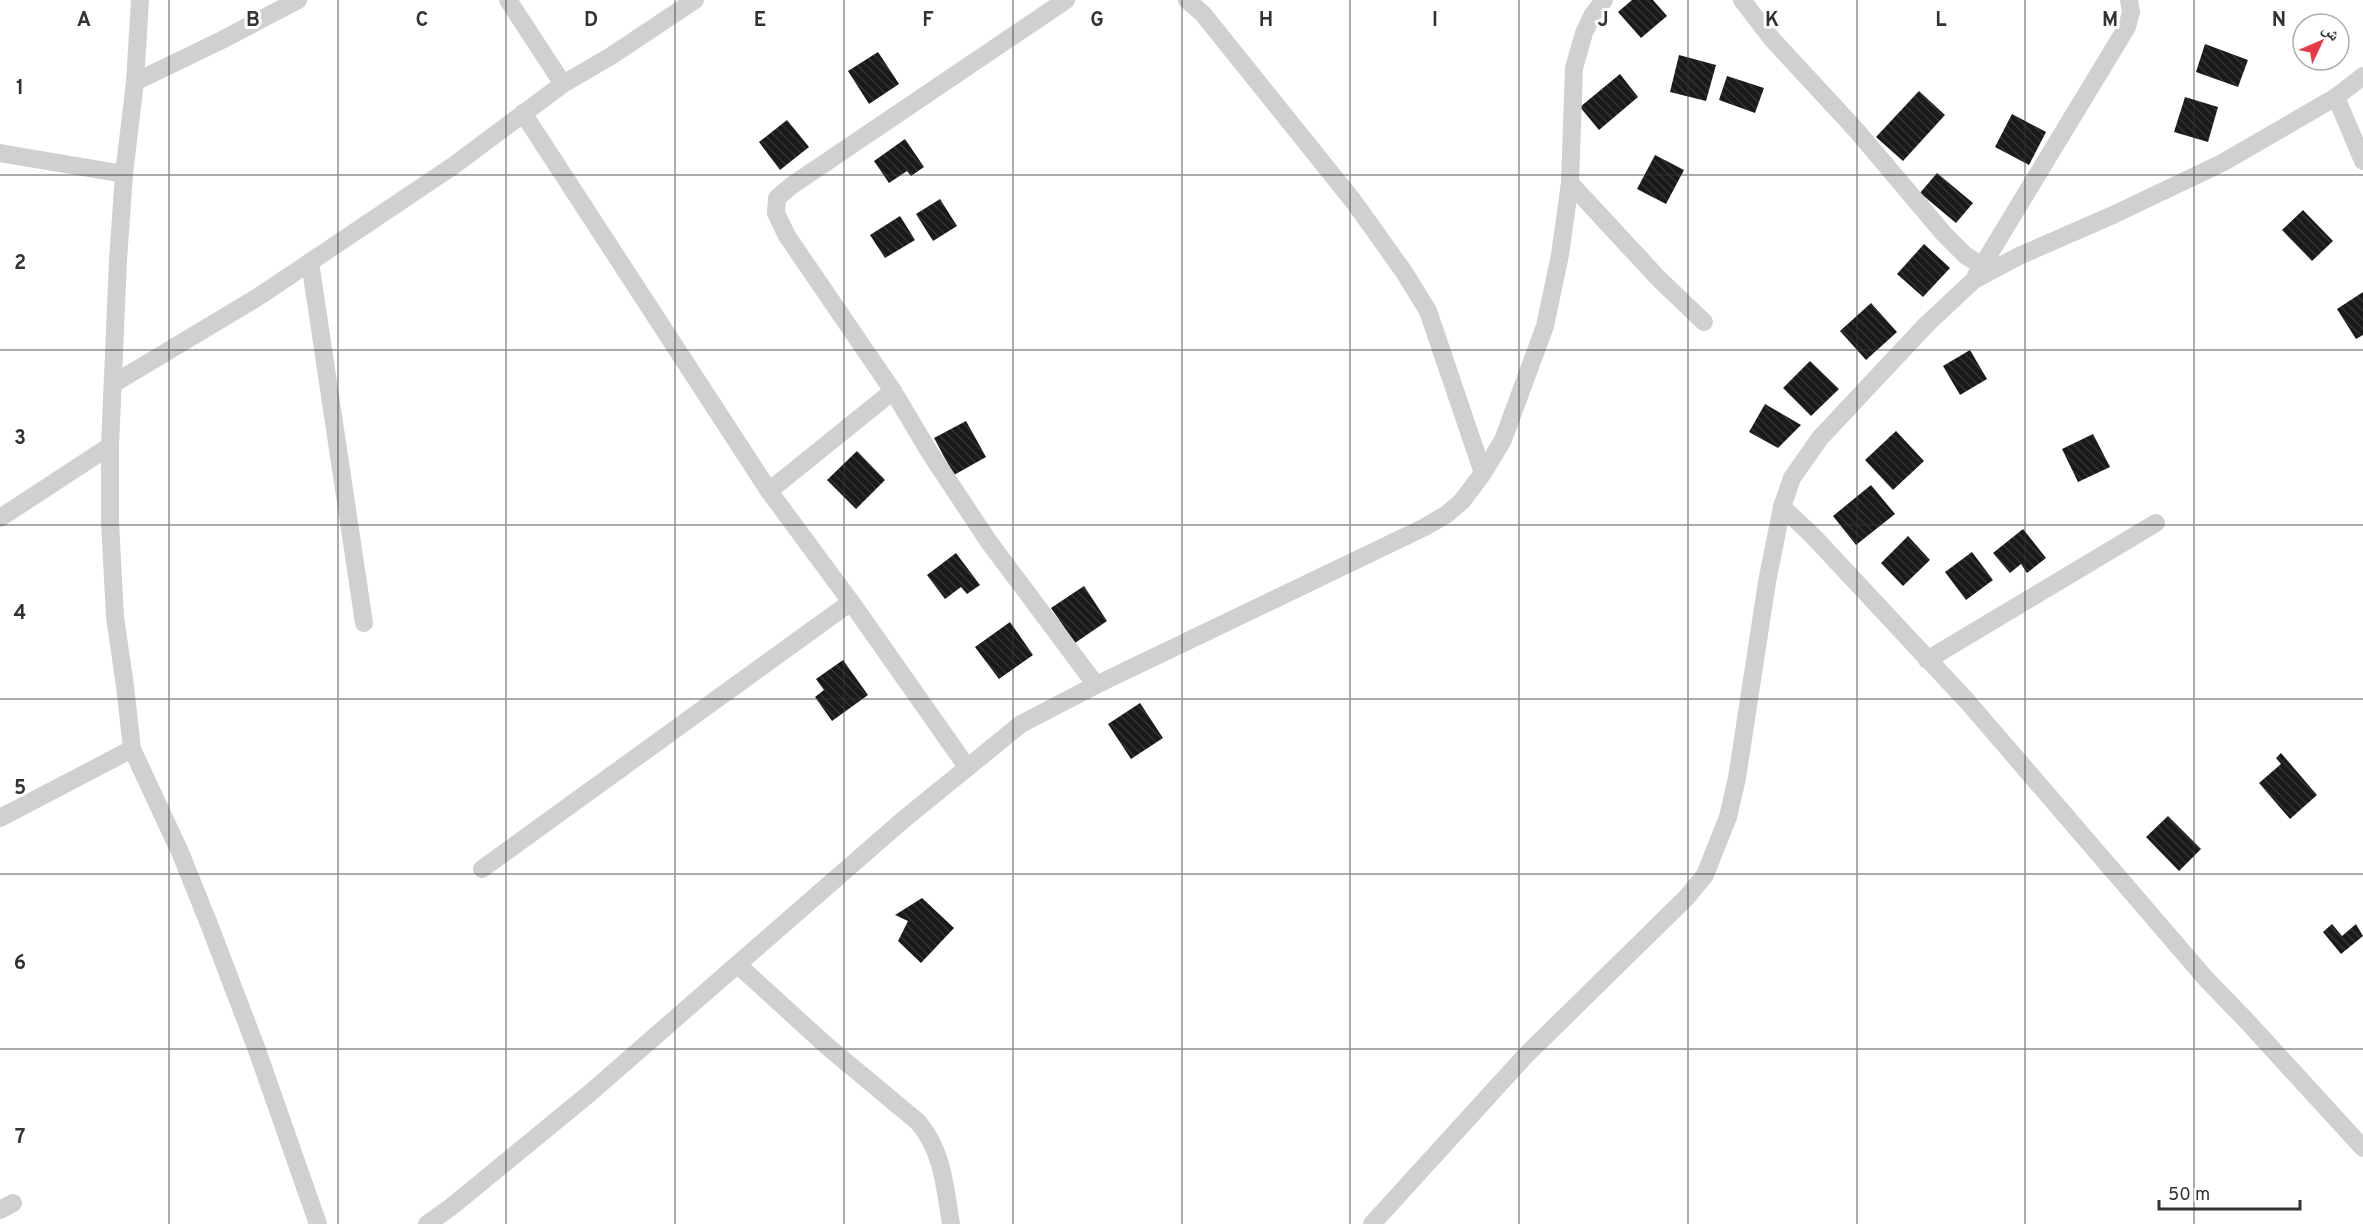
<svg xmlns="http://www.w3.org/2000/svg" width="2363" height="1224" viewBox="0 0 2363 1224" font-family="Overpass,'Noto Naskh Arabic',sans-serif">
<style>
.building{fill:url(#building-back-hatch)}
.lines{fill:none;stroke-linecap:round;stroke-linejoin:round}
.street{stroke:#d0d0d0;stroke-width:18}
.grid{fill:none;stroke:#333;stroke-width:1.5;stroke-opacity:0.55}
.grid-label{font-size:20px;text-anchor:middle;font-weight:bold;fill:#333;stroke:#fff;stroke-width:6;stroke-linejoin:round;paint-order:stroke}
</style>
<defs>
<pattern id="building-back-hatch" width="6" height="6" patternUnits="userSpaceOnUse" patternTransform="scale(1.5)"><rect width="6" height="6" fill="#1a1a1a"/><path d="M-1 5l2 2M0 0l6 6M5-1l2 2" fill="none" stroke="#333"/></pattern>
</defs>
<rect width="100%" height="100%" fill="#fff"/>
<!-- building -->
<g class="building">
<polygon points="1632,0 1653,0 1667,16 1641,38 1618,12"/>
<polygon points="2205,44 2248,60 2238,87 2196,72"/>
<polygon points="878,52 899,84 869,104 848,71"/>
<polygon points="1679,55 1716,65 1706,101 1670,92"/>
<polygon points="1620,74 1638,97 1599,130 1580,107"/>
<polygon points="1727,76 1764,88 1755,113 1719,100"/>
<polygon points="1919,91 1945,115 1903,161 1876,137"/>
<polygon points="2185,97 2218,107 2208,142 2174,132"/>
<polygon points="2012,114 2046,132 2029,165 1995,147"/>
<polygon points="787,120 809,147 780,170 759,142"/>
<polygon points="905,139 924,167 911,176 907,171 889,183 874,161"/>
<polygon points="1655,155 1684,170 1666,204 1637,189"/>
<polygon points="1937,173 1973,203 1956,223 1920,193"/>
<polygon points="940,199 957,226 933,241 916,214"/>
<polygon points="2303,210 2333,241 2312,261 2282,230"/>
<polygon points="900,216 915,240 885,258 870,235"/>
<polygon points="1924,244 1950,268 1923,297 1897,274"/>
<polygon points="2363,292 2363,335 2356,339 2337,309"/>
<polygon points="1871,303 1897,332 1866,360 1840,331"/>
<polygon points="1970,350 1987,379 1960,395 1943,366"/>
<polygon points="1810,361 1839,389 1811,416 1783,388"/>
<polygon points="1765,404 1801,425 1778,448 1749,432"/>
<polygon points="966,421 986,457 954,475 934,438"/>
<polygon points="1896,431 1924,461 1893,490 1865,460"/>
<polygon points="2093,434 2110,467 2078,482 2062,449"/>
<polygon points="857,451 885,480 856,509 827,480"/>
<polygon points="1871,485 1895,514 1856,545 1833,516"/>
<polygon points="2023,529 2046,558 2027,573 2021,564 2010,573 1993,553"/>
<polygon points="1908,536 1930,560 1903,586 1881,563"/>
<polygon points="1972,552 1993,580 1966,600 1945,572"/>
<polygon points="956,553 980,585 967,594 961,587 945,599 927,575"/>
<polygon points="1084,586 1107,621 1075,643 1051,608"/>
<polygon points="1010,622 1033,655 999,679 975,647"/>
<polygon points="843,660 868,695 832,721 815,697 824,690 816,679"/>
<polygon points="1140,703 1163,738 1131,759 1108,724"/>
<polygon points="2281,753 2317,795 2290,819 2259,783 2281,764 2276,758"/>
<polygon points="2168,816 2201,849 2179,871 2146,837"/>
<polygon points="922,898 954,928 921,963 898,941 908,921 895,915"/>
<polygon points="2332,924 2342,936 2356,924 2363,936 2341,954 2323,932"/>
</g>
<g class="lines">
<!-- street -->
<g class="street">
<polyline points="140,0 135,82 124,174 118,260 110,446 110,522 115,617 125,686 132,749 180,852 209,924 257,1050 318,1224"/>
<polyline points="508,0 563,84"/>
<polyline points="1066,0 791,186 777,198 776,213 787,236 893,391 930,453 989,542 1096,685"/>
<polyline points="1187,0 1203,14 1354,202 1404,272 1428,311 1483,473"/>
<polyline points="1742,0 1772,39 1857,131 1944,234 1965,255 1982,266"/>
<polyline points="135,82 222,40 298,0"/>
<polyline points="2336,97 2363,161"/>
<polyline points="0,153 124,174"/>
<polyline points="1570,183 1659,279 1704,322"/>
<polyline points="310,262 364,623"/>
<polyline points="1976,276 2127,27 2131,12 2129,0"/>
<polyline points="113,384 258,297 453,166 563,84 611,56 695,0"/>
<polyline points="769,491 893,391"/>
<polyline points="1782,507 1813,536 1967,701 2207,980 2244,1018 2363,1148"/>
<polyline points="0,518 110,446"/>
<polyline points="851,602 967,767"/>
<polyline points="1927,660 2156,523"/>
<polyline points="0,818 132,749"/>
<polyline points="482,869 851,602 769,491 523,113"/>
<path d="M738,965L828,1047L918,1122C943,1151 945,1188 951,1224"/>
<polyline points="0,1210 13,1203"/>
<polyline points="427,1224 451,1207 590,1093 903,820 1021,724 1096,685 1425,527 1447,514 1462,501 1483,473 1503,440 1545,326 1560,255 1570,183 1574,68 1584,33 1592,16 1604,0"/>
<polyline points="1372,1224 1525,1056 1687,897 1705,875 1728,817 1737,778 1767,582 1782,507 1792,478 1820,438 1926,325 1974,280 2019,256 2113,215 2222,163 2336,97 2363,76"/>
</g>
</g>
<!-- grid -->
<path class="grid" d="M169,0V1224M338,0V1224M506,0V1224M675,0V1224M844,0V1224M1013,0V1224M1182,0V1224M1350,0V1224M1519,0V1224M1688,0V1224M1857,0V1224M2025,0V1224M2194,0V1224M0,175H2363M0,350H2363M0,525H2363M0,699H2363M0,874H2363M0,1049H2363"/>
<g class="grid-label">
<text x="84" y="26">A</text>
<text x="253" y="26">B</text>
<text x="422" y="26">C</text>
<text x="591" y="26">D</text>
<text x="760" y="26">E</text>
<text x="928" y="26">F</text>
<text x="1097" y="26">G</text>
<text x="1266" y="26">H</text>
<text x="1435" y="26">I</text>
<text x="1603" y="26">J</text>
<text x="1772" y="26">K</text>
<text x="1941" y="26">L</text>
<text x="2110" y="26">M</text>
<text x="2279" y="26">N</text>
<text x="20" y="94">1</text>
<text x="20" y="269">2</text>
<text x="20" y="444">3</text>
<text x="20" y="619">4</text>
<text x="20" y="794">5</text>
<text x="20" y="969">6</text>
<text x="20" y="1143">7</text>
</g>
<!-- north arrow -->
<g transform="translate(2321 42) rotate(46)"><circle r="28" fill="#ffffff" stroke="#adadad" stroke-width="1.5"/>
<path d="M0-4.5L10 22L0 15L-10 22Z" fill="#e63946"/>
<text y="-9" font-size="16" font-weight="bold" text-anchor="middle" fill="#333333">ش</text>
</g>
<!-- scale -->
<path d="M2159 1200v9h141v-9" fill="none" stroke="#333333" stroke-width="3"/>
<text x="2168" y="1200" font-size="18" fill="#333333" stroke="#ffffff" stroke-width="4.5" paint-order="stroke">50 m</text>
</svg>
